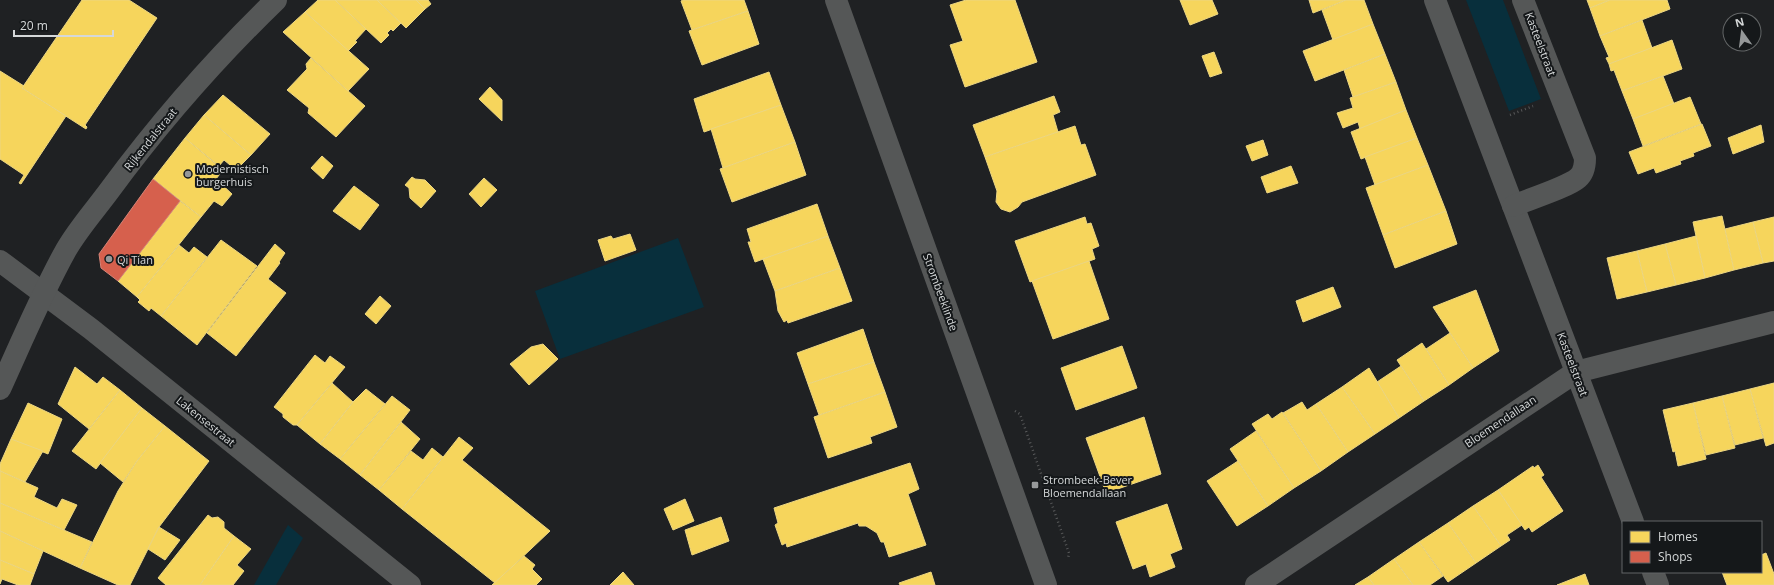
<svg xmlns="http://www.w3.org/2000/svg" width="1774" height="585" viewBox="0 0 1774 585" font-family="'Open Sans',sans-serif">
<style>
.green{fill:#082f3c}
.homes{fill:#f6d55c;stroke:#ecd682}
.shops{fill:#d6604d;stroke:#d68477}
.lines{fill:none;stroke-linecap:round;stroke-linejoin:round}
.path{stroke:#575859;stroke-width:2.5;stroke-dasharray:1 3;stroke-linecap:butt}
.minor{stroke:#555757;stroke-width:22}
.poi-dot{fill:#959899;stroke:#15181a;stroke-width:1.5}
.labels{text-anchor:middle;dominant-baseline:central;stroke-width:4;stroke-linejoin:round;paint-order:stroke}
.street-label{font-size:11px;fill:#d5d8d9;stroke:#15181a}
.poi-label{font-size:11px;fill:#d5d8d9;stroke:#15181a;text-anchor:start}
</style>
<rect width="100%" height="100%" fill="#1f2123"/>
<!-- green -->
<g class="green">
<polygon points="1466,0 1503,0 1541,99 1509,111"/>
<polygon points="678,238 704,307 560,359 535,291"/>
<polygon points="288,525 303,538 276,585 254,585"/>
</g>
<!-- homes -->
<g class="homes">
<polygon points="82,0 129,0 157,18 85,125 87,127 86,129 22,88"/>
<polygon points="318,0 335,0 366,29 355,41 357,42 348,51 305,12"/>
<polygon points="335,0 377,0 401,23 393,31 391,29 387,33 389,35 381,43"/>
<polygon points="377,0 416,0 425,9 406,28"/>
<polygon points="416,0 428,0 431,4 425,9"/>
<polygon points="683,0 744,0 748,11 692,30 681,1"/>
<polygon points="966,0 1015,0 1037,62 965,87 950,45 963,41 950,5"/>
<polygon points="1180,0 1212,0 1218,14 1190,25"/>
<polygon points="1309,0 1346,0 1313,13"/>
<polygon points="1346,0 1364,0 1373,24 1333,40 1322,10"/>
<polygon points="1587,0 1610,0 1590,8"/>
<polygon points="1610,0 1667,0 1670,9 1600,36 1590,8"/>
<polygon points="748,11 759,44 702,65 689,31"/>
<polygon points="305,12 369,69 348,91 283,32"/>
<polygon points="1642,20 1652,48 1609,64 1606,58 1609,57 1600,36"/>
<polygon points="1373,24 1385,54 1315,81 1303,51"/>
<polygon points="1672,40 1682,69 1622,91 1614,70 1611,71 1609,64"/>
<polygon points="1214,52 1222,73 1210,77 1202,56"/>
<polygon points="1385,54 1396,82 1353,97 1344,70"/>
<polygon points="311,58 365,106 336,137 308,113 309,108 287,90 307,69 306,64"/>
<polygon points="0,71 24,86 22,88 66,116 21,184 19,183 24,175 0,159"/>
<polygon points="769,72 781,105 704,132 694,99"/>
<polygon points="1663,76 1674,104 1633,119 1622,91"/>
<polygon points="1396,82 1406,110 1360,129 1358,122 1343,128 1337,113 1353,108 1350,98"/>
<polygon points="490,87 502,100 502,121 479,99"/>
<polygon points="223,95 270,134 251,155 204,115"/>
<polygon points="1054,96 1060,112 1053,115 1058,132 985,157 973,125"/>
<polygon points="1690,97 1701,124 1643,146 1633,119"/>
<polygon points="781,105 795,142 723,168 711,129"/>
<polygon points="1406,110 1417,138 1361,159 1351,132"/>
<polygon points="204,115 251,155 236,170 224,160 219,166 185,138"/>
<polygon points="1702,124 1711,146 1693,153 1694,156 1680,161 1681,164 1656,173 1654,168 1638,174 1629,152"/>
<polygon points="1761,125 1764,142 1733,154 1728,138"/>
<polygon points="1075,126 1081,145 1085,144 1096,175 1022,202 1018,207 1010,212 1001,209 996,202 997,191 985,157"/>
<polygon points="185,138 223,170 216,179 232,194 222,206 214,201 201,217 153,179"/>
<polygon points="1417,138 1428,165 1375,185 1365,157"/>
<polygon points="1263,140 1268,155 1252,161 1246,146"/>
<polygon points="795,142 806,175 732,202 720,169"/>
<polygon points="322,156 333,166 323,179 311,168"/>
<polygon points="1428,165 1446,211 1383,235 1366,188"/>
<polygon points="1291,166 1298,183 1267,193 1261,177"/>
<polygon points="412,177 415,179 425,180 436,191 421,208 410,198 409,188 405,185"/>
<polygon points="484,178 497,190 481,207 469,194"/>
<polygon points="354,186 379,205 360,230 333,211"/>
<polygon points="180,201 201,217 137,297 118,281"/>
<polygon points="817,204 828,236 755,262 748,242 751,242 747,229"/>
<polygon points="1446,211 1457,244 1395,268 1383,235"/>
<polygon points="1722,216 1734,270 1705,278 1693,222"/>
<polygon points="1085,217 1087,224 1091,223 1099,246 1092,249 1095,259 1030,282 1015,241"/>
<polygon points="1774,217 1774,261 1763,263 1753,222"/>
<polygon points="1753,222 1763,263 1734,270 1725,229"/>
<polygon points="630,234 636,250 605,261 598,240 611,236 613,239"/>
<polygon points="828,236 840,268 775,291 763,259"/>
<polygon points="1696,236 1705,278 1676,285 1665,244"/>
<polygon points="221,240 257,266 197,345 161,316"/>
<polygon points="275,244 285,253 279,262 280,263 268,279 286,293 236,356 207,333"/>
<polygon points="1665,244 1676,285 1647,292 1637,251"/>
<polygon points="179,245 189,253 194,247 207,257 161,316 151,308 149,311 138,302 140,300 137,297"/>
<polygon points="1637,251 1647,292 1617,299 1607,258"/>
<polygon points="1089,261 1109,319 1053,339 1032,281"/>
<polygon points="840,268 852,301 788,323 787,320 784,322 778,311 775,291"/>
<polygon points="1333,287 1341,307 1303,322 1296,301"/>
<polygon points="1476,290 1499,351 1473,368 1433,307"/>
<polygon points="380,296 391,306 376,324 365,314"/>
<polygon points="863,329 874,362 808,384 797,353"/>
<polygon points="1450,333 1473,368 1449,385 1426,349"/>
<polygon points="1422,343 1449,385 1424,401 1397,360"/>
<polygon points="543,344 558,359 529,385 510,364 531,347"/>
<polygon points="1122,346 1137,388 1076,410 1061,368"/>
<polygon points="315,355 325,363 330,356 345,367 297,425 293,425 283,417 283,414 274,407"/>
<polygon points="874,362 885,392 819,415 808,384"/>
<polygon points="1401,366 1424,401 1399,418 1377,382"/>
<polygon points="75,367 97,384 103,377 120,390 89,429 58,404"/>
<polygon points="1369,368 1399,418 1375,434 1342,387"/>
<polygon points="332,383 353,402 320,444 297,425"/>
<polygon points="1774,383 1774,443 1766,446 1750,389"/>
<polygon points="1342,387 1375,434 1348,452 1316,404"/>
<polygon points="366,389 385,404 340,459 320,444 353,402"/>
<polygon points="1750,389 1763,438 1735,445 1722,396"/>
<polygon points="120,390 142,408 96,469 72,451"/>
<polygon points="885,392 897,427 870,437 872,443 828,458 814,417"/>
<polygon points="392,396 410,410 360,475 340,459"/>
<polygon points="1722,396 1735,448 1706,455 1693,403"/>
<polygon points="1302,402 1307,410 1316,404 1348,452 1321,471 1283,413"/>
<polygon points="28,403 62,419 48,454 11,439"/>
<polygon points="1693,403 1706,459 1678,466 1675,451 1673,452 1663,410"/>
<polygon points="142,408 165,426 137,461 123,482 100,463"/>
<polygon points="1282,412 1321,471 1294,488 1252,424 1268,414 1272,419"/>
<polygon points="1144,417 1161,474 1106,493 1086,438"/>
<polygon points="401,422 420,439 379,490 360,475"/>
<polygon points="165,426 209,461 159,527 130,585 118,585 80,568 118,491 137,461"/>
<polygon points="1256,431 1294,488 1268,506 1230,449"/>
<polygon points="459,437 473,448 462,460 550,531 495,583 402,509"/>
<polygon points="11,439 43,451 25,482 0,471 0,464"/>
<polygon points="432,448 443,457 402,509 379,490 411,451 423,460"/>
<polygon points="1238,461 1268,506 1237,526 1207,481"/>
<polygon points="910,463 919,489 908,494 926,545 889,557 884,542 881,542 877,533 866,526 859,526 858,523 787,547 786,543 782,545 775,525 778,523 774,508"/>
<polygon points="1538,465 1544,475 1541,477 1563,511 1532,532 1529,527 1525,530 1498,490 1533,466 1534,468"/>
<polygon points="0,471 38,488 34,497 57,508 62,499 77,505 64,530 0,503"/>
<polygon points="1498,490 1522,525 1507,535 1510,540 1501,546 1473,506"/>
<polygon points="685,499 694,521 673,530 664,509"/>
<polygon points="0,503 92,542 80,568 0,531"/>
<polygon points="1167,504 1182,549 1170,554 1175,567 1150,577 1146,564 1133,569 1116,522"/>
<polygon points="1473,506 1501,546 1476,563 1448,523"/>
<polygon points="208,515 212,518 218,517 224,522 224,528 234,536 200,585 166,585 158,578"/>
<polygon points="721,517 729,541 692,555 685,530"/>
<polygon points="1448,523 1476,563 1448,582 1419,542"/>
<polygon points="159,527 180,540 165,560 148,549"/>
<polygon points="0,531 43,551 34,574 0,560"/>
<polygon points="234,536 251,549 237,565 244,571 233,585 200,585"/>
<polygon points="1419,542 1443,576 1430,585 1413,585 1394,559"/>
<polygon points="1766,553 1774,574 1774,585 1727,585 1722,572 1761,572 1761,555"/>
<polygon points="524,556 535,565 532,569 542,579 536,585 492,585"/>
<polygon points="1394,559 1413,585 1374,585 1368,577"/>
<polygon points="0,560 34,574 30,585 18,585 2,579 0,584"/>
<polygon points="623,572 634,585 610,585"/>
<polygon points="931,572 935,585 900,585 899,583"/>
<polygon points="1585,574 1589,585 1557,585"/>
<polygon points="1368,577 1374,585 1355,585"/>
</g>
<!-- shops -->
<polygon class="shops" points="153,179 180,201 118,281 101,268 99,254"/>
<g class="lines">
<!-- path -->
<g class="path">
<polyline points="1510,115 1533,106"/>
<polyline points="1015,411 1020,414 1069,553 1068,559"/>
</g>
<!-- minor -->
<g class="minor">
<polyline points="836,0 1046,585"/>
<polyline points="1435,0 1633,522"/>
<path d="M1513,206C1527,200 1568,187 1578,178C1584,173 1585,166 1585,158L1523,0"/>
<polyline points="0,261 91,329 410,585"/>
<path d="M0,389C21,343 41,295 66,250C78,229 95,210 109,191C159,123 215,59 276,0"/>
<polyline points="1653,572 1658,585"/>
<polyline points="1256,585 1576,372 1774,322"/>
</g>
</g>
<!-- markers -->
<g class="poi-dot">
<circle cx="188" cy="174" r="4"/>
<circle cx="109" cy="259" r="4"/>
<rect x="1031" y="481" width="8" height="8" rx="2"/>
</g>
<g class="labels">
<!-- street labels -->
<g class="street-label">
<text transform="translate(1541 44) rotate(69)">Kasteelstraat</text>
<text transform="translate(150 139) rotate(-51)">Rijkendalstraat</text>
<text transform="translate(941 292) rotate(70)">Strombeeklinde</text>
<text transform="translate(1573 364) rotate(69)">Kasteelstraat</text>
<text transform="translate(206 421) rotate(39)">Lakensestraat</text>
<text transform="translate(1500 421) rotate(-34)">Bloemendallaan</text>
</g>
<!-- poi labels -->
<g class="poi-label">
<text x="196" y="168">Modernistisch<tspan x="196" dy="13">burgerhuis</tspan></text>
<text x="117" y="259">Qi Tian</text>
<text x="1043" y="479">Strombeek-Bever<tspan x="1043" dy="13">Bloemendallaan</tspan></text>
</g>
</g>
<!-- legend -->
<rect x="1622" y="521" width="140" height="52" fill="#15181a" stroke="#626566"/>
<rect x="1630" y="531" width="20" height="12" fill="#f6d55c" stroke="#626566"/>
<text x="1658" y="541" font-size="12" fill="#d5d8d9">Homes</text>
<rect x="1630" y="551" width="20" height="12" fill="#d6604d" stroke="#626566"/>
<text x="1658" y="561" font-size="12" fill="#d5d8d9">Shops</text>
<!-- north arrow -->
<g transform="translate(1742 32) rotate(346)"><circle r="19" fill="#15181a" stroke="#626566"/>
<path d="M0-3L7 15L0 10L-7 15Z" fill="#959899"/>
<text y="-6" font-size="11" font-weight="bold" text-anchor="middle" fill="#d5d8d9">N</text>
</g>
<!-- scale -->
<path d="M14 30v6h99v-6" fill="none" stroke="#d5d8d9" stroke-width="2"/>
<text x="20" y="30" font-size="12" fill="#d5d8d9" stroke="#15181a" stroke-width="3" paint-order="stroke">20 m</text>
</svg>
